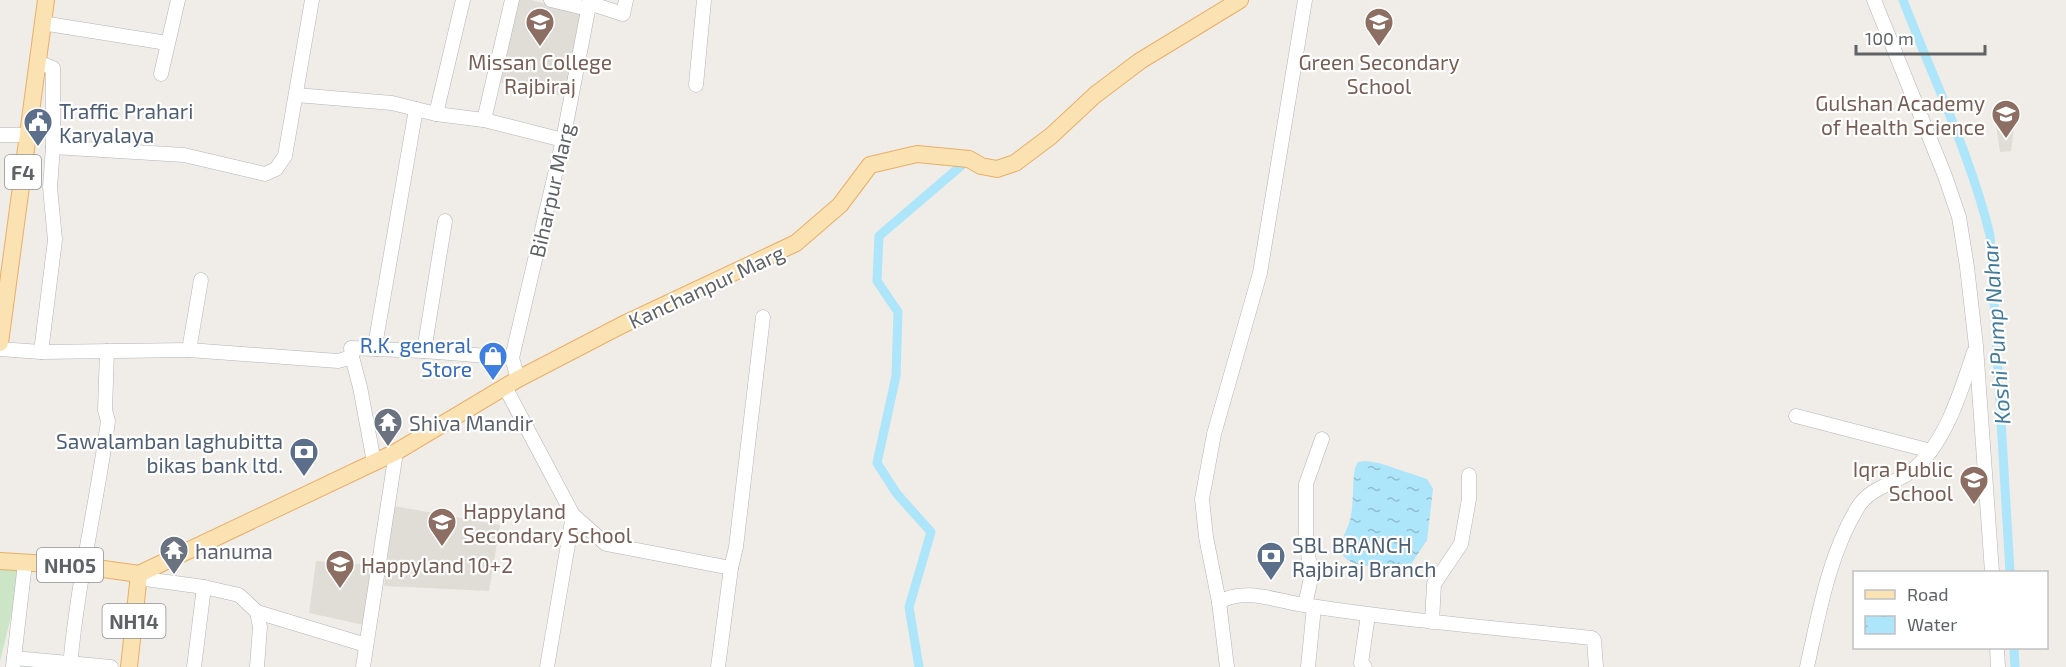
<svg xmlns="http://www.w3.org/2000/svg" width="2066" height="667" viewBox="0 0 2066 667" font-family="'Exo 2',sans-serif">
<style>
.education{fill:#e0dcd6}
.park{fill:#cbe5c6}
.water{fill:url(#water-ripples)}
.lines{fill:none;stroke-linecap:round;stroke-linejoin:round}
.canal{stroke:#ade5fa;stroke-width:9}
.minor-casing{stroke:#b2b5b8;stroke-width:15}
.major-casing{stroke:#e9af67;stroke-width:18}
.minor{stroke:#fff;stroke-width:14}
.major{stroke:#fae2b2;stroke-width:16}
.labels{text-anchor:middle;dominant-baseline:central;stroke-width:4.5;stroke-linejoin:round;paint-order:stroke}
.shield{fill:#fff;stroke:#8f9294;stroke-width:1.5}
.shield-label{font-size:20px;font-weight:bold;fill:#5f6366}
.education-label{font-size:21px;fill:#785e54;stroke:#fff}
.service-label{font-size:21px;fill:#4e5e75;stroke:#fff;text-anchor:start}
.street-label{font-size:21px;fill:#5f6366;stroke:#fff}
.shop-label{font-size:21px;fill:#366cbe;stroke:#fff;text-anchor:end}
.worship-label{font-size:21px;fill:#5b616d;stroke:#fff;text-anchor:start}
.water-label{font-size:22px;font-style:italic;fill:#437c9b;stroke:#fff}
</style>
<defs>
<pattern id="water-ripples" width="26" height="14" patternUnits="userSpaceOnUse" patternTransform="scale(1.5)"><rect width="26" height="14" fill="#ade5fa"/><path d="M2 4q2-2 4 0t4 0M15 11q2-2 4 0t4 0" fill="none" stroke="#90bdce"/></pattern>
</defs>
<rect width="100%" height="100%" fill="#f0ece7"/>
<!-- education -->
<g class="education">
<polygon points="515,0 531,0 585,13 567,97 494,81"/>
<polygon points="1994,112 2016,113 2011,151 2000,152"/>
<polygon points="394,506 500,525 489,591 384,586"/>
<polygon points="316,561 372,565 364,625 309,613"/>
</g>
<!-- park -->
<polygon class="park" points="0,565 23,568 0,661"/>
<!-- water -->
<path class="water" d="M1365,461L1379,463L1427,479L1433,489L1427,540L1411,564C1396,568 1339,572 1341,547C1342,536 1350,526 1351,515C1354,500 1352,484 1355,468L1358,462Z"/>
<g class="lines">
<!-- canal -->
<g class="canal">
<path d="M1903,0C1933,78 1970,154 1990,235L2010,572"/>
<polyline points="2014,648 2015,667"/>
<polyline points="919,667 909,607 931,532 897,494 877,463 896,376 898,312 877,281 879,236 969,159"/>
</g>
<!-- minor casing -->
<g class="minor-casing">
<g id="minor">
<polyline points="551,0 588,9"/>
<polyline points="1874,0 1945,176 1959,217 1967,267 1976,346 1992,572"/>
<polyline points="589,3 623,14 626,0"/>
<polyline points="42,23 167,43"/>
<polyline points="37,62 53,68 53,147 50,187 55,240 41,352"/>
<polyline points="161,74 178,0"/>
<polyline points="696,85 704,0"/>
<polyline points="296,95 392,103 436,114 484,120 563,140"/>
<polyline points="436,114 463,0"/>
<polyline points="484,120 512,0"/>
<polyline points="0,135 28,135"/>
<polyline points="53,147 184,155 265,174 276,169 285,156 312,0"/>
<polyline points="0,349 41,352 189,350 338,361 352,357 351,348 424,351 512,358"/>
<polyline points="377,349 376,340 416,109"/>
<polyline points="189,350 201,280"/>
<polyline points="424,351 445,221"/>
<polyline points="352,357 360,387 374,462"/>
<polyline points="518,379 512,358 563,140 590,0"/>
<polyline points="505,387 573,515 606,544 731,568"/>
<polyline points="1796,416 1931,451"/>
<polyline points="138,578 204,587 239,595 257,612 260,627 257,667"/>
<path d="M1219,602C1245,587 1277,601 1304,605C1400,620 1496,628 1592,638L1594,640L1596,667"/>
<polyline points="1305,605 1311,578 1306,536 1306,484 1322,439"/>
<polyline points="257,612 366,645"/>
<polyline points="1432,622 1434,584 1461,544 1469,499 1469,475"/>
<polyline points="1997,648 1998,667"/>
<polyline points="14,658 111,667"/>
<polyline points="13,667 25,563"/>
<path d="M70,667C77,584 97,503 108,421L105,410L107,351"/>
<polyline points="194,667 204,587"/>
<polyline points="363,667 396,452"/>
<polyline points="547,667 573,515"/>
<polyline points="718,667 731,568 736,547 763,317"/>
<polyline points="1227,667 1219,602 1206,537 1202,499 1214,434 1260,273 1305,0"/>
<polyline points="1308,667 1314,607"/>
<polyline points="1365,667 1361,663 1368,615"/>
<path d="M1807,667C1819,613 1829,554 1858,507C1871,486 1897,484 1914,469C1946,442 1961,391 1974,352"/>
</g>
</g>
<!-- major casing -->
<g class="major-casing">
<g id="major">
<polyline points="0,343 46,0"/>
<polyline points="0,561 82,566 139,574"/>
<polyline points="139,574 396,452 518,379 622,325 796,243 840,205 870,165 917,154 969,159 981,166 997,169 1015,163 1051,136 1095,95 1140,61 1240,0"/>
<polyline points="129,667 139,574"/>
</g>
</g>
<!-- minor -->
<use href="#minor" class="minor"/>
<!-- major -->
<use href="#major" class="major"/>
</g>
<!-- icons -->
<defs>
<g id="school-pin" transform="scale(1.5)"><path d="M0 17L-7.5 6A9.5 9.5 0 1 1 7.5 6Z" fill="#8d6e63" stroke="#fff"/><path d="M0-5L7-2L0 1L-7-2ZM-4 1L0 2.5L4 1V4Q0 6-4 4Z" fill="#fff"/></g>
<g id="university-pin" transform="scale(1.5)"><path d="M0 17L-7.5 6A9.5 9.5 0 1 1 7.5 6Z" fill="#8d6e63" stroke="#fff"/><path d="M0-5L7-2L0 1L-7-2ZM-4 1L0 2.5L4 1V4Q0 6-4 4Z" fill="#fff"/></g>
<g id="civic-pin" transform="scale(1.5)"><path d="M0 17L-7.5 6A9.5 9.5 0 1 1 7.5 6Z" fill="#5c6f8a" stroke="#fff"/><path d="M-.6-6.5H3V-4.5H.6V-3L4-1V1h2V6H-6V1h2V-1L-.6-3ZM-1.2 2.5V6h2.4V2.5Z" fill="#fff"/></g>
<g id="shop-pin" transform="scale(1.5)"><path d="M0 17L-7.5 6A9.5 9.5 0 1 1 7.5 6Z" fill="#3f7fe0" stroke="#fff"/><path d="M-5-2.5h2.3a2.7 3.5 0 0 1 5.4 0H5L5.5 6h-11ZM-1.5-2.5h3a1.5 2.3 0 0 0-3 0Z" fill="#fff"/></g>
<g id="temple-pin" transform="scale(1.5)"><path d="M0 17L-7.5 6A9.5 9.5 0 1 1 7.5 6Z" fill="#6b7280" stroke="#fff"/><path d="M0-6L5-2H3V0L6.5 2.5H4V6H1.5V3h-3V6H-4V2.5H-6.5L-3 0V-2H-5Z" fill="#fff"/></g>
<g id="bank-pin" transform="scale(1.5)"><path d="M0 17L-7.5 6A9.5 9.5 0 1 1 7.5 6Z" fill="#5c6f8a" stroke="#fff"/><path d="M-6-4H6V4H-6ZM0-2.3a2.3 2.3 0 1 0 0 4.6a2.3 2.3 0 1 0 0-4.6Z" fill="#fff"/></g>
</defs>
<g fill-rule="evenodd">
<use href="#school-pin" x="540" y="22"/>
<use href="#school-pin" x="1379" y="22"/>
<use href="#university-pin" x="2006" y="114"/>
<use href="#civic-pin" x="38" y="122"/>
<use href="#shop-pin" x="493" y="356"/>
<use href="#temple-pin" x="388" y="422"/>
<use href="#bank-pin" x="304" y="452"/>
<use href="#school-pin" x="1974" y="480"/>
<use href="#school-pin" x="442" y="522"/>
<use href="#temple-pin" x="174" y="550"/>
<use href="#bank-pin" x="1271" y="556"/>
<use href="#school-pin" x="340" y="564"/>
</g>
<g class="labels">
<!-- shield labels -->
<g class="shield">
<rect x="5" y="155" width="36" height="34" rx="4.5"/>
<rect x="37" y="548" width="66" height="34" rx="4.5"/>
<rect x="102.5" y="604" width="63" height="34" rx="4.5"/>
</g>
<g class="shield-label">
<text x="23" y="172">F4</text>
<text x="70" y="565">NH05</text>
<text x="134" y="621">NH14</text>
</g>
<!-- education labels -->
<g class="education-label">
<text x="540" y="61">Missan College<tspan x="540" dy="24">Rajbiraj</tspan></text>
<text x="1379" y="61">Green Secondary<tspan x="1379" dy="24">School</tspan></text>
<text x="1985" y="102" text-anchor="end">Gulshan Academy<tspan x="1985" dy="24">of Health Science</tspan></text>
<text x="1953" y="468" text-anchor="end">Iqra Public<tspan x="1953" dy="24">School</tspan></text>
<text x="463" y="510" text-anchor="start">Happyland<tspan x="463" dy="24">Secondary School</tspan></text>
<text x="361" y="564" text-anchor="start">Happyland 10+2</text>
</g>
<!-- service labels -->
<g class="service-label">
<text x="59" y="110">Traffic Prahari<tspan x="59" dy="24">Karyalaya</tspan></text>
<text x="283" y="440" text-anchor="end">Sawalamban laghubitta<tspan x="283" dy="24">bikas bank ltd.</tspan></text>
<text x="1292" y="544">SBL BRANCH<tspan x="1292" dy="24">Rajbiraj Branch</tspan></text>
</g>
<!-- street labels -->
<g class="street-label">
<text transform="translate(551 190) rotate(-77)">Biharpur Marg</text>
<text transform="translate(706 286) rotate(-25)">Kanchanpur Marg</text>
</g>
<!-- shop labels -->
<g class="shop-label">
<text x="472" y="344">R.K. general<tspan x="472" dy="24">Store</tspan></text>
</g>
<!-- worship labels -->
<g class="worship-label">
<text x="409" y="422">Shiva Mandir</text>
<text x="195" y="550">hanuma</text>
</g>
<!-- water labels -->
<g class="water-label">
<text transform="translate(1995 333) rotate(-94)">Koshi Pump Nahar</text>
</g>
</g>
<!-- legend -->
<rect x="1853" y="571" width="195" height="78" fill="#ffffff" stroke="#bfc1c2" stroke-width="1.5"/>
<rect x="1865" y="590" width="30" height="9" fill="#fae2b2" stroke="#bfc1c2" stroke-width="1.5"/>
<text x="1907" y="601" font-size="18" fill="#5f6366">Road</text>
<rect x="1865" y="616" width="30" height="18" fill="url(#water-ripples)" stroke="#bfc1c2" stroke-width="1.5"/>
<text x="1907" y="631" font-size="18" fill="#5f6366">Water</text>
<!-- scale -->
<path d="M1856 45v9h129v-9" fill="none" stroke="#5f6366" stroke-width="3"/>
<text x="1865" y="45" font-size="18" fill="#5f6366" stroke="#ffffff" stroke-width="4.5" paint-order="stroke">100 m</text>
</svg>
